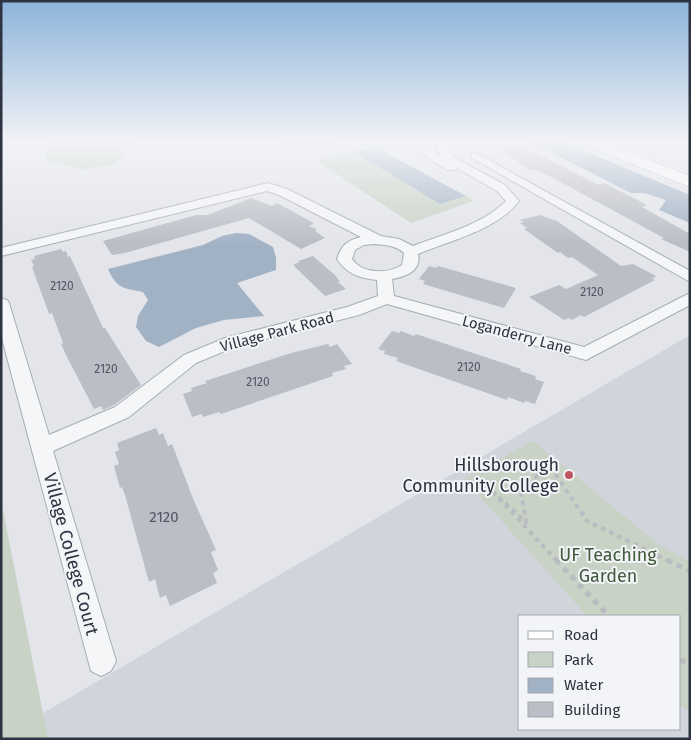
<svg xmlns="http://www.w3.org/2000/svg" width="691" height="740" viewBox="0 0 691 740" font-family="'Fira Sans',sans-serif">
<style>
.built{fill:#d1d4db;fill-rule:evenodd}
.green{fill:#c8d2c5}
.water{fill:#a2b2c5}
.building{fill:#bbbec6}
.lines{fill:none;stroke-linecap:round;stroke-linejoin:round}
.street-casing{stroke:#a9acb4;stroke-width:2}
.primary-casing{stroke:#a3a9b4;stroke-width:1}
.path-far1{stroke:#b9bcc1;stroke-width:4;stroke-dasharray:4.5 4.5;stroke-linecap:butt}
.path{stroke:#b9bcc1;stroke-width:5;stroke-dasharray:5.5 5.5;stroke-linecap:butt}
.street{fill:#f5f6f8;fill-rule:evenodd}
.primary{fill:#fff;fill-rule:evenodd}
.poi-dot{fill:#c05662;stroke:#f2f4f7;stroke-width:2}
.labels{text-anchor:middle;dominant-baseline:central;stroke-width:4;stroke-linejoin:round;paint-order:stroke}
.number-label{font-size:12px;fill:#505662}
.street-label{font-size:15px;fill:#2d3340;stroke:#f2f4f7}
.near-number-label{font-size:15px;fill:#505662}
.near-poi-label{font-size:18px;fill:#2d3340;stroke:#f2f4f7;text-anchor:end}
.near-street-label{font-size:18px;fill:#2d3340;stroke:#f2f4f7}
.near-park-label{font-size:18px;fill:#405a3b;stroke:#f2f4f7}
</style>
<rect width="100%" height="100%" fill="#e3e5ea"/>
<!-- built -->
<g class="built">
<polygon points="277,141 349,141 302,150 282,144"/>
<path d="M690,335V739H42L38,716ZM520,616H680V729H520Z"/>
</g>
<!-- green -->
<g class="green">
<polygon points="44,141 146,141 130,147 115,164 83,170 46,161"/>
<polygon points="354,152 440,204 466,196 474,201 411,223 317,161"/>
<polygon points="533,441 659,545 690,561 690,711 680,706 680,616 587,616 464,479"/>
<polygon points="1,500 48,739 1,739"/>
</g>
<!-- water -->
<g class="water">
<polygon points="507,141 560,141 690,195 690,223 659,210 666,200 644,193 631,193 548,151 527,143"/>
<polygon points="375,147 466,196 440,204 354,152"/>
<path d="M236,233L249,234L273,247L276,258V270L237,283L264,316L224,320L196,328L159,347L146,341L136,327L138,316L148,300L143,292C123,288 117,289 108,269L203,245L222,236Z"/>
</g>
<!-- building -->
<g class="building">
<polygon points="522,146 591,181 600,185 604,183 647,205 642,207 690,234 690,252 661,239 664,238 540,171 529,169 500,150"/>
<polygon points="251,198 272,206 277,203 314,223 309,226 317,229 315,231 325,238 301,249 249,218 125,253 112,255 103,241 196,215 208,215"/>
<polygon points="540,215 557,221 621,266 633,264 656,276 652,279 655,280 584,317 581,315 572,320 569,318 564,320 529,297 559,285 566,289 598,275 572,257 568,258 560,252 558,253 524,229 527,228 520,223 524,222 520,220"/>
<polygon points="61,249 63,252 66,251 68,257 70,256 103,328 105,328 141,385 114,405 103,410 101,406 94,409 67,357 61,344 63,343 52,313 49,314 32,267 34,266 31,260 35,259 34,256"/>
<polygon points="313,256 337,277 336,277 340,281 338,282 346,289 325,296 293,265 300,262 298,261"/>
<polygon points="429,266 436,268 438,266 516,288 504,308 423,284 425,281 419,279"/>
<polygon points="392,331 399,333 401,331 414,336 416,334 521,369 520,371 536,376 535,379 544,382 535,404 525,401 524,403 508,397 507,400 396,361 398,358 384,354 385,351 378,349"/>
<polygon points="328,344 330,347 337,344 352,364 344,366 346,369 332,373 333,376 221,414 219,412 203,417 202,414 192,417 183,394 192,391 191,388 207,383 205,381 291,353"/>
<polygon points="156,428 159,435 163,433 168,446 172,444 194,501 216,550 211,552 218,570 213,573 217,583 170,606 166,595 160,598 155,579 149,582 125,495 122,487 120,488 114,466 119,464 115,452 119,450 117,443"/>
</g>
<g class="lines">
<!-- street casing -->
<g class="street-casing">
<g id="street">
<path d="M414,141H424L423,145L441,156L436,148L443,141H454L447,149L451,156L505,185L519,201C499,229 449,241 418,254C422,271 405,277 392,279L394,296L584,347L690,293V305L586,360L387,304L359,315L237,346L196,363L129,417L53,451L116,661L111,671L101,676L91,671L1,335V298L7,300L9,303L49,435L115,407L184,355L225,338L347,307L378,296L377,280C359,278 347,274 337,259C341,245 348,240 361,237L279,195L267,191L1,256V248L268,183L287,189L381,236L399,239L413,246C444,234 482,225 506,201L497,191L457,168L455,170H447L413,148L412,146ZM374,244C385,245 395,245 404,253L402,265C388,274 362,274 352,259L355,250L364,245Z"/>
<polygon points="476,153 690,271 690,282 472,158 471,156 472,154"/>
</g>
</g>
<!-- primary casing -->
<g class="primary-casing">
<polygon id="primary" points="579,141 600,141 690,176 690,187 582,144"/>
</g>
<!-- path-far1 -->
<polyline class="path-far1" points="557,561 494,493 526,522 520,486 551,468 587,521 669,561"/>
<!-- path -->
<g class="path">
<polyline points="556,560 609,616"/>
<polyline points="667,560 690,571"/>
<polyline points="680,660 690,664"/>
</g>
<!-- street -->
<use href="#street" class="street"/>
<!-- primary -->
<use href="#primary" class="primary"/>
</g>
<!-- sky -->
<linearGradient id="sky" x2="0" y2="1"><stop stop-color="#8cb3da"/><stop offset="0.58" stop-color="#f2f3f6"/><stop offset="1" stop-color="#f2f3f6" stop-opacity="0"/></linearGradient>
<rect width="691" height="244" fill="url(#sky)"/>
<!-- markers -->
<circle class="poi-dot" cx="569" cy="475" r="5"/>
<g class="labels">
<!-- number labels -->
<g class="number-label">
<text x="62" y="286">2120</text>
<text x="592" y="292">2120</text>
<text x="469" y="367">2120</text>
<text x="106" y="369">2120</text>
<text x="258" y="382">2120</text>
</g>
<!-- street labels -->
<g class="street-label">
<text transform="translate(277 332) rotate(-15)">Village Park Road</text>
<text transform="translate(517 335) rotate(15)">Loganderry Lane</text>
</g>
<!-- near-number labels -->
<g class="near-number-label">
<text x="164" y="517">2120</text>
</g>
<!-- near-poi labels -->
<g class="near-poi-label">
<text x="559" y="465">Hillsborough<tspan x="559" dy="21">Community College</tspan></text>
</g>
<!-- near-street labels -->
<g class="near-street-label">
<text transform="translate(71 554) rotate(75)">Village College Court</text>
</g>
<!-- near-park labels -->
<g class="near-park-label">
<text x="608" y="555">UF Teaching<tspan x="608" dy="21">Garden</tspan></text>
</g>
</g>
<!-- border -->
<rect width="691" height="740" fill="none" stroke="#2d3340" stroke-width="5"/>
<!-- legend -->
<rect x="518" y="615" width="162" height="115" fill="#f2f4f7" stroke="#a3a7ae"/>
<rect x="528" y="631" width="25" height="8" fill="#ffffff" stroke="#a3a7ae"/>
<text x="564" y="640" font-size="15" fill="#2d3340">Road</text>
<rect x="528" y="652" width="25" height="15" fill="#c8d2c5" stroke="#a3a7ae"/>
<text x="564" y="665" font-size="15" fill="#2d3340">Park</text>
<rect x="528" y="678" width="25" height="15" fill="#a2b2c5" stroke="#a3a7ae"/>
<text x="564" y="690" font-size="15" fill="#2d3340">Water</text>
<rect x="528" y="702" width="25" height="15" fill="#bbbec6" stroke="#a3a7ae"/>
<text x="564" y="715" font-size="15" fill="#2d3340">Building</text>
</svg>
